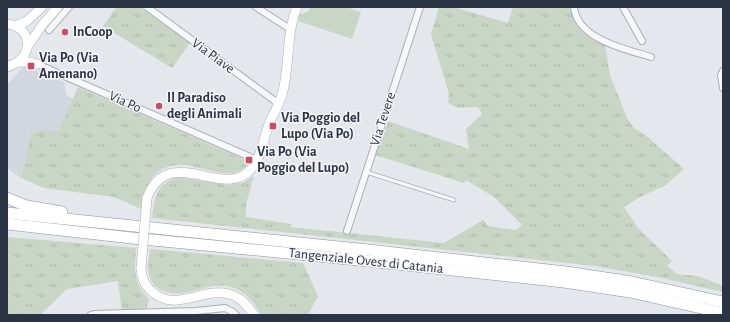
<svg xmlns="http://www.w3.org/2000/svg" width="730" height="322" viewBox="0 0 730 322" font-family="'Alegreya Sans',sans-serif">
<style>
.built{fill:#d2d6de}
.grass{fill:url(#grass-tufts)}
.park{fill:#c9d6c5}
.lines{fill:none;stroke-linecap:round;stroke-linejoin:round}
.lane-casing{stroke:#a9aeb7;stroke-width:4.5}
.street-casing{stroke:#a9aeb7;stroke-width:8}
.secondary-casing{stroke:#a9aeb7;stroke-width:10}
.highway-casing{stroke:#8b94a3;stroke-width:12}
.lane{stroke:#f7f8fa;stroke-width:3}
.street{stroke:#f7f8fa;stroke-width:6}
.secondary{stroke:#fff;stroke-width:9}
.highway{stroke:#fff;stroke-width:11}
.secondary-bridge-casing{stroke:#a9aeb7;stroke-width:10;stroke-linecap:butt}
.secondary-bridge{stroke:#fff;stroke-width:9}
.poi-dot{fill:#d1495b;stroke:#f4f6f9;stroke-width:1.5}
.labels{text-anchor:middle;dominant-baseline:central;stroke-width:3;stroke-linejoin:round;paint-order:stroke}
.poi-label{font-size:14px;font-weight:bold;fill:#2b3445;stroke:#f4f6f9;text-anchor:start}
.street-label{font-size:14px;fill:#2b3445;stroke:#f4f6f9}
</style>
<defs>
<pattern id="grass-tufts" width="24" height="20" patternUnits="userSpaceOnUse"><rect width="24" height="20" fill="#c9d6c5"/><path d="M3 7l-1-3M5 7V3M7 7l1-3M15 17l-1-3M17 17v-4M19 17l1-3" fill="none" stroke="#adb8ab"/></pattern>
</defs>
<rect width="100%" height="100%" fill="#e4e7ec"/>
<!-- built -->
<polygon class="built" points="27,66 64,82 66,95 73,99 58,133 43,129 31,134 21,178 7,168 7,85 22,68"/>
<!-- grass -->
<g class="grass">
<polygon points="117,7 140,7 190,43 172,68 103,26"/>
<path d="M439,7H453L508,23L513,7H571C571,25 591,38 605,45L610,75L627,118L633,127L649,138L684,169L666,185L640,197L624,207L638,228L672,261L667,266L677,274L698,276L723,286V292L657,277L595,266L152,218C155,196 155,185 178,177L227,185L242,183L254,176L246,204V217L291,224L290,227L444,243L483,220L488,226L516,230L522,225L494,197L466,180L464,183L375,155L388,121L469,149L466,129L482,114L478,107L457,108L448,103L449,94L431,34Z"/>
<path d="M78,87L250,162C246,168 240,172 232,173C224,175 215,171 208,170C198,168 187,164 177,165C153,167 143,188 141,209L114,197L44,188L21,178L31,134L43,129L58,132Z"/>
<path d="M7,237L136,248C135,269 132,282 149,299L146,310L122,311L118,281L67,289L40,315H7Z"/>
<path d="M150,249L303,263L318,296L308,315H261C254,301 243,289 227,286C204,282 179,303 158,288C145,279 148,263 150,249Z"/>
</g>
<!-- park -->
<polygon class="park" points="310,7 346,7 361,12 352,39 298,21 300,14 308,12"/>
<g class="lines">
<!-- lane casing -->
<g class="lane-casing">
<polyline id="lane" points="366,172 454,200"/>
</g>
<!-- street casing -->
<g class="street-casing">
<g id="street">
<polyline points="147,7 279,104"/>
<polyline points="256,7 290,29"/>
<path d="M574,7C577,39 625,49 651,57"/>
<polyline points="623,7 642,41"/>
<polyline points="49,30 69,7"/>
<polyline points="37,64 257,160"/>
<polyline points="723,71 721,75 723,88"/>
<polyline points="347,231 420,7"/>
<polyline points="91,315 95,314 196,311 225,308 233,312 236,315"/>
</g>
</g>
<!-- secondary casing -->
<g class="secondary-casing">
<g id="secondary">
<path d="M7,24C34,26 34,62 7,66"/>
<polyline points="15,26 27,21 42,7"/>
<polyline points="28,46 43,24 58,7"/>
<polyline points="19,62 30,62 37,64"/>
<path d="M147,198C170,140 225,204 253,167C261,157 263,142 267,130C271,116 280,105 283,91C290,63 286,34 297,7"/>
<path d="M141,268C142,279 145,287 155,294C178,311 204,287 229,294C241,297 247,305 254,315"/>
</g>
</g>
<!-- highway casing -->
<g class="highway-casing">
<g id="highway">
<polyline points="7,66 8,66"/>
<polyline points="7,198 27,206 62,212"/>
<polyline points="7,213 368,250 566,272 632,282 723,302"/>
<polyline points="7,224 132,238 369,261 564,282 630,292 723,313"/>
</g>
</g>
<!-- lane -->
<use href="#lane" class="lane"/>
<!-- street -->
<use href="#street" class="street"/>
<!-- secondary -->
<use href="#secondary" class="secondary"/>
<!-- highway -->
<use href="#highway" class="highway"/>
<!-- secondary-bridge casing -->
<g class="secondary-bridge-casing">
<polyline id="secondary-bridge" points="141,268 147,198"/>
</g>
<!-- secondary-bridge -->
<use href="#secondary-bridge" class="secondary-bridge"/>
</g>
<!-- markers -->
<g class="poi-dot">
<circle cx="65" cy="32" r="4"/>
<rect x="27" y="62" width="8" height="8" rx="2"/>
<circle cx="159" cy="106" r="4"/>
<rect x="269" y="122" width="8" height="8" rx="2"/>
<rect x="245" y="156" width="8" height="8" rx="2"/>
</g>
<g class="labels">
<!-- poi labels -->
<g class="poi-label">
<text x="73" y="32">InCoop</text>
<text x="39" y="58">Via Po (Via<tspan x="39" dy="16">Amenano)</tspan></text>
<text x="167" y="98">Il Paradiso<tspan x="167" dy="16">degli Animali</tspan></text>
<text x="281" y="118">Via Poggio del<tspan x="281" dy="16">Lupo (Via Po)</tspan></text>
<text x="257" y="152">Via Po (Via<tspan x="257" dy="16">Poggio del Lupo)</tspan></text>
</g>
<!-- street labels -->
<g class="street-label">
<text transform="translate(213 56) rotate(36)">Via Piave</text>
<text transform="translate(125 102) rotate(24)">Via Po</text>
<text transform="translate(383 119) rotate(-72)">Via Tevere</text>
<text transform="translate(366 261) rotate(6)">Tangenziale Ovest di Catania</text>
</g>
</g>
<!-- border -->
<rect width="730" height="322" fill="none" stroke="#2b3445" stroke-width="16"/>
</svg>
